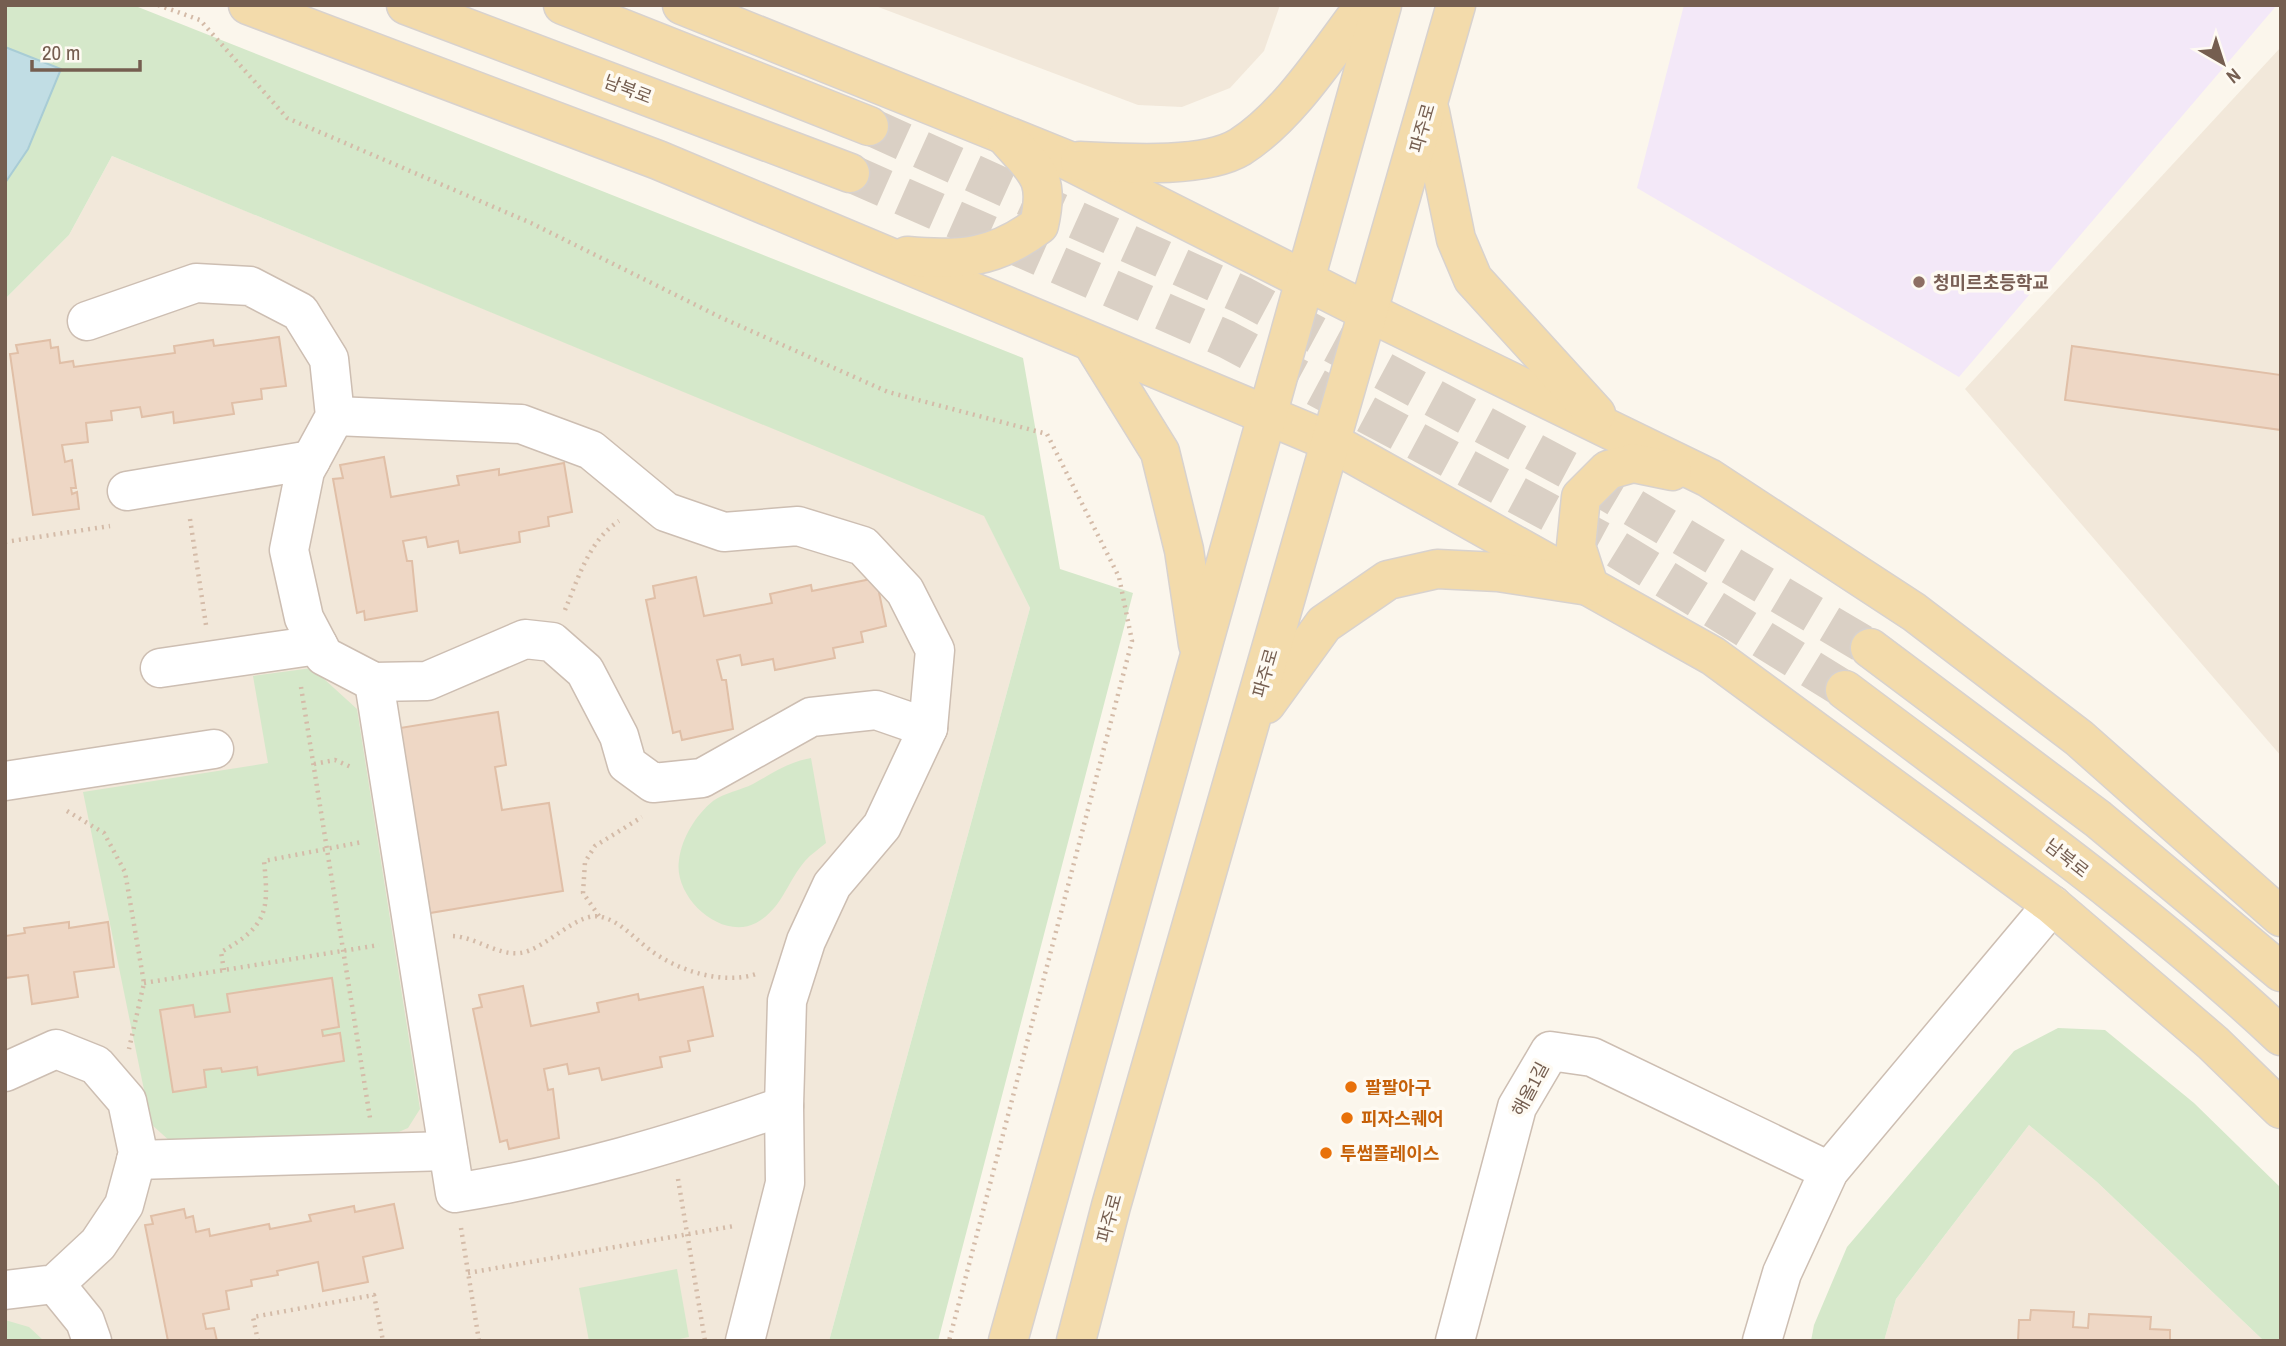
<svg xmlns="http://www.w3.org/2000/svg" width="2286" height="1346" viewBox="0 0 2286 1346" font-family="'Archivo Narrow','Noto Sans KR',sans-serif">
<style>
.residential{fill:#f2e8da}
.education{fill:#f3e8f8}
.green{fill:#d5e8ca}
.water{fill:#c1dde4;stroke:#a8ccd5;stroke-width:2}
.building{fill:#eed7c5;stroke:#e0bfa7;stroke-width:2}
.lines{fill:none;stroke-linecap:round;stroke-linejoin:round}
.major-tunnel{stroke:#dad0c5;stroke-width:38;stroke-dasharray:38 19;stroke-linecap:butt}
.minor-casing{stroke:#cdbeb2;stroke-width:41}
.major-casing{stroke:#d8d2ce;stroke-width:41}
.path{stroke:#d4bba8;stroke-width:4.5;stroke-dasharray:2 5;stroke-linecap:butt}
.minor{stroke:#fff;stroke-width:38}
.major{stroke:#f3dbab;stroke-width:38}
.education-dot{fill:#8d6e63;stroke:#fefaf2;stroke-width:2.5}
.food-dot{fill:#e8710a;stroke:#fefaf2;stroke-width:2.5}
.labels{text-anchor:middle;dominant-baseline:central;stroke-width:7;stroke-linejoin:round;paint-order:stroke}
.street-label{font-size:18px;fill:#755e50;stroke:#fefaf2}
.education-label{font-size:18px;font-weight:bold;fill:#785e54;stroke:#fefaf2;text-anchor:start}
.food-label{font-size:18px;font-weight:bold;fill:#c56008;stroke:#fefaf2;text-anchor:start}
</style>
<rect width="100%" height="100%" fill="#fbf6ec"/>
<!-- residential -->
<g class="residential">
<polygon points="873,5 1280,5 1264,51 1230,88 1182,107 1138,105"/>
<polygon points="2281,47 2281,756 1965,389"/>
<polygon points="112,156 984,515 1030,608 829,1341 5,1341 5,299 69,235"/>
<polygon points="2029,1125 2097,1182 2264,1341 1884,1341 1896,1299"/>
</g>
<!-- education -->
<polygon class="education" points="1684,5 2277,5 1959,377 1637,188"/>
<!-- green -->
<g class="green">
<polygon points="5,5 133,5 1023,358 1060,569 1133,593 938,1341 829,1341 1030,608 984,516 112,156 69,235 5,299"/>
<polygon points="312,668 357,709 420,1109 408,1128 387,1137 172,1143 151,1124 83,792 268,763 253,676"/>
<path d="M811,758L826,843C819,849 811,854 805,861C787,882 782,909 756,923C721,941 673,897 679,860C682,837 696,815 713,801C724,793 741,790 753,784C773,773 788,762 811,758Z"/>
<polygon points="2058,1028 2105,1030 2194,1103 2281,1188 2281,1341 2264,1341 2097,1182 2029,1125 1896,1299 1884,1341 1811,1341 1814,1325 1847,1247 2014,1051"/>
<polygon points="677,1269 689,1337 670,1341 589,1341 579,1288"/>
<polygon points="5,1320 29,1327 44,1341 5,1341"/>
</g>
<!-- water -->
<polygon class="water" points="5,47 61,69 28,149 5,183"/>
<!-- building -->
<g class="building">
<polygon points="279,337 286,386 261,389 262,399 232,403 234,414 174,423 173,412 142,417 140,407 111,411 112,420 86,423 88,442 62,445 65,462 72,460 76,488 71,488 72,494 77,492 79,509 33,515 10,354 18,353 16,345 50,340 51,348 58,347 60,363 73,361 74,367 175,353 174,346 213,340 214,346"/>
<polygon points="2072,346 2281,375 2281,430 2065,400"/>
<polygon points="384,457 391,497 459,485 457,476 499,469 499,475 564,463 572,512 548,517 549,526 519,532 520,542 460,553 458,541 428,547 426,537 403,541 407,561 412,561 417,611 365,620 364,611 357,613 333,479 343,478 340,465"/>
<polygon points="696,577 704,616 772,603 770,594 811,585 812,591 876,578 886,626 861,632 863,642 833,648 835,658 775,670 773,659 742,665 740,655 717,660 722,680 726,680 733,729 682,740 680,731 673,733 646,600 655,598 653,586"/>
<polygon points="498,712 506,765 495,767 502,810 549,803 563,891 430,913 400,728"/>
<polygon points="69,922 69,928 108,922 114,967 74,972 78,997 32,1004 28,975 5,978 5,936 25,933 24,928"/>
<polygon points="332,978 339,1027 322,1030 323,1036 340,1033 344,1061 258,1075 257,1067 222,1072 221,1068 204,1070 206,1087 173,1092 160,1010 193,1005 195,1017 230,1012 227,994"/>
<polygon points="523,986 531,1026 599,1012 597,1003 638,994 639,1000 703,987 713,1036 688,1041 690,1051 660,1057 662,1067 602,1080 599,1068 569,1074 567,1064 544,1069 548,1090 553,1089 559,1138 509,1149 507,1140 500,1142 473,1009 482,1007 479,995"/>
<polygon points="394,1204 403,1248 363,1257 368,1282 323,1291 318,1262 277,1271 278,1275 251,1280 252,1286 226,1291 229,1309 203,1314 206,1329 214,1328 217,1341 168,1341 145,1225 153,1224 151,1216 184,1209 186,1218 193,1216 196,1232 209,1229 210,1236 269,1224 270,1229 311,1221 309,1215 354,1206 355,1212"/>
<polygon points="2031,1310 2074,1312 2073,1327 2088,1328 2089,1314 2151,1317 2150,1329 2170,1330 2170,1341 2018,1341 2019,1320 2030,1320"/>
</g>
<g class="lines">
<!-- major-tunnel -->
<g class="major-tunnel">
<polyline points="869,126 1242,295 1592,483 1870,648"/>
<polyline points="850,173 1226,339 1610,545 1845,690"/>
</g>
<!-- minor casing -->
<g class="minor-casing">
<g id="minor">
<polyline points="87,321 196,283 250,286 300,312 329,359 335,416 305,471 289,550 304,618 324,656 374,682 427,681 525,639 552,642 585,671 619,736 627,764 653,783 702,778 811,717 876,710 928,728"/>
<polyline points="335,416 521,424 591,450 666,512 724,532 798,526 863,546 905,591 935,650 928,728 882,826 832,885 806,941 787,1001 784,1106 785,1183 745,1341"/>
<polyline points="127,491 311,460"/>
<polyline points="160,668 318,645"/>
<path d="M374,682L455,1193C573,1174 672,1145 784,1106"/>
<polyline points="5,781 214,749"/>
<polyline points="5,1072 56,1049 96,1065 127,1101 138,1153 124,1205 98,1244 55,1284 5,1290"/>
<polyline points="136,1160 448,1151"/>
<polyline points="55,1284 85,1321 92,1341"/>
<polyline points="1455,1341 1517,1107 1550,1051 1592,1057 1829,1171"/>
<polyline points="1762,1341 1782,1273 1829,1171 2052,905"/>
</g>
</g>
<!-- major casing -->
<g class="major-casing">
<g id="major">
<polyline points="248,5 658,160 1331,442 1713,656 2052,905 2213,1043 2281,1109"/>
<polyline points="406,5 850,173"/>
<polyline points="563,5 869,126"/>
<polyline points="682,5 1067,160 1370,313 1709,478 1914,612 2079,738 2281,917"/>
<polyline points="1430,112 1456,239 1473,279 1596,414"/>
<path d="M1080,161C1122,163 1204,169 1240,147C1289,116 1330,51 1365,5"/>
<path d="M907,256C960,261 996,258 1039,225C1050,177 1037,172 1007,138"/>
<polyline points="1093,344 1160,452 1184,550 1198,644"/>
<polyline points="1870,648 2098,819 2281,972"/>
<path d="M1845,690C1992,801 2146,909 2281,1036"/>
<polyline points="1266,704 1324,624 1388,580 1437,569 1498,572 1589,586 1576,546 1581,497 1608,470 1633,463 1672,471"/>
<polyline points="1008,1341 1382,5"/>
<polyline points="1076,1341 1111,1206 1456,5"/>
</g>
</g>
<!-- path -->
<g class="path">
<polyline points="158,5 200,20 287,118 531,223 722,318 888,392 1047,434 1119,577 1132,641 949,1341"/>
<polyline points="190,519 206,625"/>
<polyline points="5,542 110,526"/>
<path d="M565,610C578,579 589,540 619,521"/>
<polyline points="301,687 370,1118"/>
<polyline points="314,764 335,760 351,767"/>
<polyline points="67,811 104,833 125,872 144,983 129,1049"/>
<polyline points="599,916 583,893 585,862 595,846 642,817"/>
<path d="M453,936C475,937 499,956 520,953C547,949 578,910 602,917C621,922 634,938 650,950C678,971 723,985 756,974"/>
<path d="M224,970L221,952C268,926 269,910 264,861L362,842"/>
<polyline points="144,983 379,945"/>
<polyline points="678,1179 705,1341"/>
<polyline points="461,1228 479,1341"/>
<polyline points="468,1273 734,1226"/>
<polyline points="258,1341 253,1317 374,1295 383,1341"/>
</g>
<!-- minor -->
<use href="#minor" class="minor"/>
<!-- major -->
<use href="#major" class="major"/>
</g>
<!-- markers -->
<circle class="education-dot" cx="1919" cy="282" r="7"/>
<g class="food-dot">
<circle cx="1351" cy="1087" r="7"/>
<circle cx="1347" cy="1118" r="7"/>
<circle cx="1326" cy="1153" r="7"/>
</g>
<g class="labels">
<!-- street labels -->
<g class="street-label">
<text transform="translate(628 89) rotate(21)">남북로</text>
<text transform="translate(1422 128) rotate(-74)">파주로</text>
<text transform="translate(1265 673) rotate(-74)">파주로</text>
<text transform="translate(2067 858) rotate(38)">남북로</text>
<text transform="translate(1530 1089) rotate(-62)">해올1길</text>
<text transform="translate(1109 1218) rotate(-75)">파주로</text>
</g>
<!-- education labels -->
<g class="education-label">
<text x="1933" y="282">청미르초등학교</text>
</g>
<!-- food labels -->
<g class="food-label">
<text x="1365" y="1087">팔팔아구</text>
<text x="1361" y="1118">피자스퀘어</text>
<text x="1340" y="1153">투썸플레이스</text>
</g>
</g>
<!-- border -->
<rect width="2286" height="1346" fill="none" stroke="#755e50" stroke-width="14"/>
<!-- north arrow -->
<g transform="translate(2223 63) rotate(141)" stroke="#fefaf2" stroke-width="5" paint-order="stroke">
<path d="M0-5L12 26L0 18L-12 26Z" fill="#755e50"/>
<text y="-10" font-size="19" font-weight="bold" text-anchor="middle" fill="#755e50">N</text>
</g>
<!-- scale -->
<path d="M32 60v10h108v-10" fill="none" stroke="#755e50" stroke-width="3.5"/>
<text x="42" y="60" font-size="21" fill="#755e50" stroke="#fefaf2" stroke-width="5" paint-order="stroke">20 m</text>
</svg>
